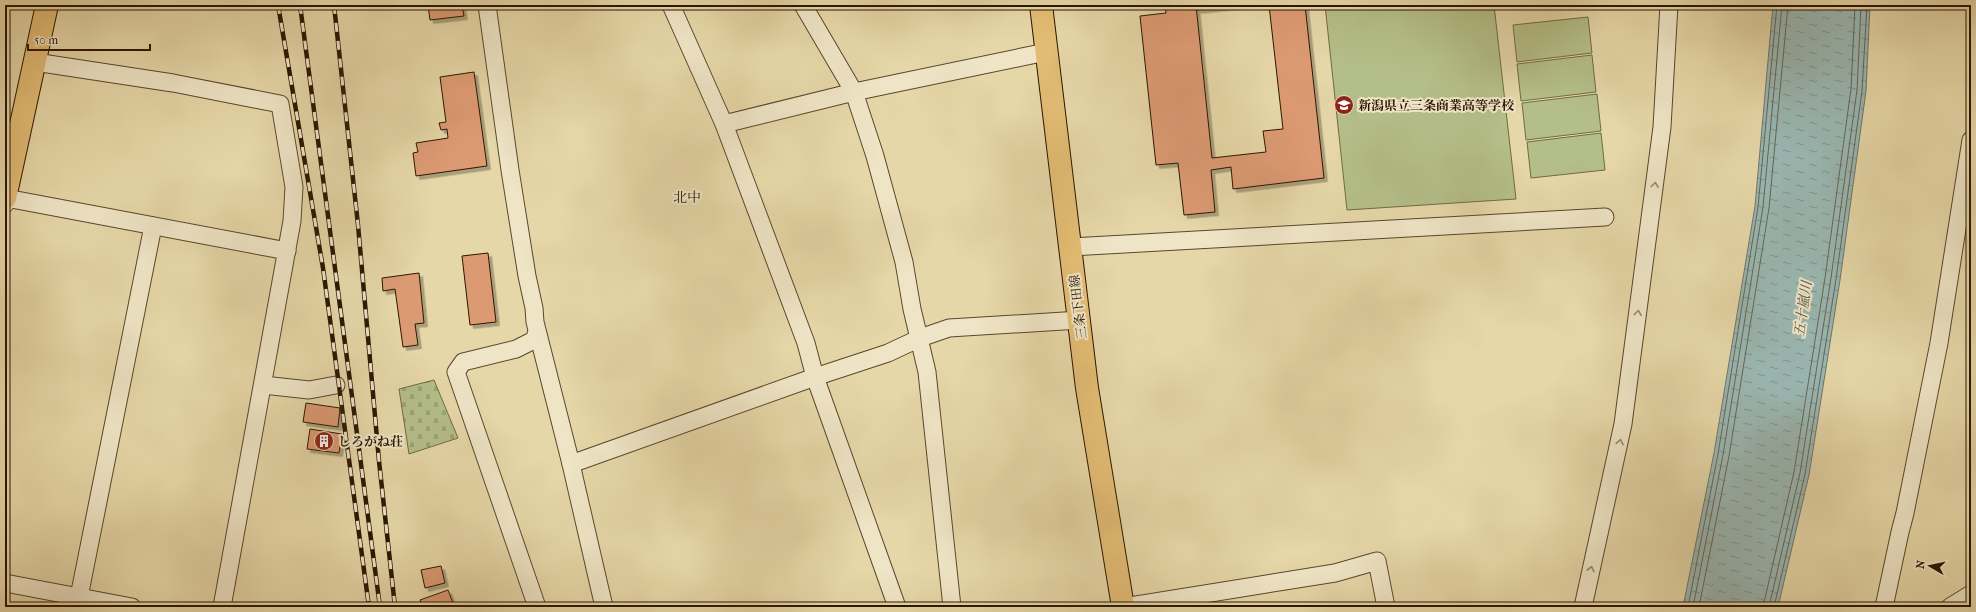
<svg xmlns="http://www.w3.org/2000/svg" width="1976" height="612" viewBox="0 0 1976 612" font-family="'IM FELL French Canon','Noto Serif JP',serif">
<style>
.grass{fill:#b4be88;stroke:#706a44}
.cemetery{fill:url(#cemetery-stones);stroke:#706a44}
.water{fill:url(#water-ripples);stroke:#6e776b}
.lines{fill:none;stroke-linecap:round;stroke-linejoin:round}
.shore{stroke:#626659;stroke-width:1}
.building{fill:#dc9a73;stroke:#2b1600;filter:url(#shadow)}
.minor-casing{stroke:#5a462a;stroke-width:19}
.major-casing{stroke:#2b1600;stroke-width:24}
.minor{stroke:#efe5c6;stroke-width:17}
.major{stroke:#e3bc74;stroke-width:22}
.rail-casing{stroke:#2b1600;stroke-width:4.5}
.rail{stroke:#efe5c6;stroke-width:3;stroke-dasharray:9;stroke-linecap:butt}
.oneway{stroke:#97886d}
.labels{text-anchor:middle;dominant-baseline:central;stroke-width:4;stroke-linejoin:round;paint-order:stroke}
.poi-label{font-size:13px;font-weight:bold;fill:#2b1600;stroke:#efe5c6;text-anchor:start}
.street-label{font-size:13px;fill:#2b1600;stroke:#efe5c6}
.neighbourhood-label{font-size:14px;fill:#2b1600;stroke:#efe5c6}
.water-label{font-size:14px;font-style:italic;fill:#524e3e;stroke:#efe5c6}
</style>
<defs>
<pattern id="cemetery-stones" width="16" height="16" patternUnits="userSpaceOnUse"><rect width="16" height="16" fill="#b4be88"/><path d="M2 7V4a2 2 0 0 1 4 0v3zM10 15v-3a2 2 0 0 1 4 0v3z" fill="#9ba374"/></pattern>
<pattern id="water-ripples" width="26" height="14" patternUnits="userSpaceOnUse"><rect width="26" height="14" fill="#9ab7b2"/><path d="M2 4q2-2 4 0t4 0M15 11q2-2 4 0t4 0" fill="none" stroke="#7e948e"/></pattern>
<filter id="shadow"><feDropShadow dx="3.5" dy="3.5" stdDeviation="0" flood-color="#0004"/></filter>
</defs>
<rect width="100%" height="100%" fill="#e6d7a8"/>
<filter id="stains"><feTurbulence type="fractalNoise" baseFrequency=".005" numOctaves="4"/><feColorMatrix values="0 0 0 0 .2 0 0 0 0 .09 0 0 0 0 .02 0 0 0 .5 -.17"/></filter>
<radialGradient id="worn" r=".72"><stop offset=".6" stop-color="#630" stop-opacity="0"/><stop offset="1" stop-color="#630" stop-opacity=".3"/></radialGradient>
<!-- grass -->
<g class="grass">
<polygon points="1325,5 1494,5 1516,199 1347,210"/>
<polygon points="1588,17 1592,53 1517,62 1513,25"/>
<polygon points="1592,55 1596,92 1521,101 1517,64"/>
<polygon points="1597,94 1601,131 1526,140 1522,103"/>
<polygon points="1601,133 1605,170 1531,178 1527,142"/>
</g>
<!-- cemetery -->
<polygon class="cemetery" points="434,380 458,438 409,454 399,389"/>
<!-- water -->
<polygon class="water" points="1773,5 1870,5 1866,91 1840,280 1809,475 1778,607 1683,607 1714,453 1755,206"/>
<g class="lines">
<!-- shore -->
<g class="shore">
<polyline points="1688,607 1718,454 1758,207 1777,5"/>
<polyline points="1693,607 1723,455 1763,207 1782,5"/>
<polyline points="1699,607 1729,456 1769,208 1788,5"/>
<polyline points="1763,607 1794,472 1825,278 1851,89 1855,5"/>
<polyline points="1769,607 1800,473 1831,278 1857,90 1861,5"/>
<polyline points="1774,607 1805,474 1836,279 1862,91 1867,5"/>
</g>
</g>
<!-- building -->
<g class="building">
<polygon points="428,5 462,5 464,16 430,20"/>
<polygon points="1165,5 1196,5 1212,158 1266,152 1263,131 1283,129 1269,5 1305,5 1324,178 1233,189 1231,167 1211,170 1215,212 1184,215 1178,163 1156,165 1140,16 1166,13"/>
<polygon points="1196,5 1242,5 1196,10"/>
<polygon points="474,72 487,166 416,176 413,153 418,152 416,143 448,138 447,129 441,130 439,123 446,122 440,77"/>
<polygon points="488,253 496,322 470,325 462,256"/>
<polygon points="419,273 424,323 415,324 418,345 403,347 395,289 383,291 382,278"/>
<polygon points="306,403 340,408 338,427 303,422"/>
<polygon points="310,429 342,434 339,453 307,449"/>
<polygon points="441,566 445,583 425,588 421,570"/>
<polygon points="448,590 453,603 442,607 423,607 420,600"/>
</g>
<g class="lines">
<!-- minor casing -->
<g class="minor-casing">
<g id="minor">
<polyline points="487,5 510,170 527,276 534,308 535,322 571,464 604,607"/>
<polyline points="671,5 724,124 806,343 815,377 897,607"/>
<polyline points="803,5 854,92 875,156 904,262 912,309 927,372 952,607"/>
<polyline points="35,62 173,83 280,104 294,187 292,221 222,607"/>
<polyline points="724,124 854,92 1046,52"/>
<polyline points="5,204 6,198 287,251"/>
<polyline points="1071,247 1605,217"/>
<polyline points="263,385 309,390 336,385"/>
<polyline points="571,464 815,377 888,353 920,338 949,328 1080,320"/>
<polyline points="5,583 132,607"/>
<polyline points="77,607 153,226"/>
<polyline points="537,607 456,372 463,362 516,349 534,340 537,332"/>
<polyline points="1124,607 1335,573 1377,561 1386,607"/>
<polyline points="1583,607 1623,424 1662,127 1669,5"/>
<polyline points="1884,607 1900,532 1905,513 1939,343 1971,140"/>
<polyline points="1950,607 1971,594"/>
</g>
</g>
<!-- major casing -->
<g class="major-casing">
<g id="major">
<polyline points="1041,5 1087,388 1123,607"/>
<polyline points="5,198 47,5"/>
</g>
</g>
<!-- minor -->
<use href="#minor" class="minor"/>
<!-- major -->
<use href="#major" class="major"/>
<!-- rail casing -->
<g class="rail-casing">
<g id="rail">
<polyline points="278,5 323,268 369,607"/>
<polyline points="300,5 380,607"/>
<polyline points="334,5 358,225 379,461 395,607"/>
</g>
</g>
<!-- rail -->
<use href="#rail" class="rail"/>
</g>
<!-- one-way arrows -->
<defs><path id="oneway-chevron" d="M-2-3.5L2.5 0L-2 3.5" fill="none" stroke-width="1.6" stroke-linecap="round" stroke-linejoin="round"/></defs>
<g class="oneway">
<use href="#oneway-chevron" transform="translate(1655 185) rotate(-83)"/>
<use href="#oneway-chevron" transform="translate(1638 313) rotate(-83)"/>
<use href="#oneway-chevron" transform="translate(1620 442) rotate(-79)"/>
<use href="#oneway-chevron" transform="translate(1591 569) rotate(-77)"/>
</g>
<!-- icons -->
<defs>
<g id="school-disc" transform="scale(1)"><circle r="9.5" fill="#8f2418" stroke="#efe5c6"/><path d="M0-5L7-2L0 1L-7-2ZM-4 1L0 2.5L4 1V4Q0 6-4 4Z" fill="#fff"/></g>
<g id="building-disc" transform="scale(1)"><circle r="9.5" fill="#8f2418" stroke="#efe5c6"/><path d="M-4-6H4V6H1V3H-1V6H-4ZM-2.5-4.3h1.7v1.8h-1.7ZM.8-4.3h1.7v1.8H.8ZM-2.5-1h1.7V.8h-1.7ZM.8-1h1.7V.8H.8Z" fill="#fff"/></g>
</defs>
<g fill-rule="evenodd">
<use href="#school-disc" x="1344" y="105"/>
<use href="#building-disc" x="324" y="441"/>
</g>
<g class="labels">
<!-- poi labels -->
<g class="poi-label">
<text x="1358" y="105">新潟県立三条商業高等学校</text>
<text x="338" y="441">しろがね荘</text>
</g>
<!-- street labels -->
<g class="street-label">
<text transform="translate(1078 307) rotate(-97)">三条下田線</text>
</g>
<!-- neighbourhood labels -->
<g class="neighbourhood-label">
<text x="687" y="197">北中</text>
</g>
<!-- water labels -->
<g class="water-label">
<text transform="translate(1803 309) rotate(-82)">五十嵐川</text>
</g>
</g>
<!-- margin -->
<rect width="1976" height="612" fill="none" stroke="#e6d7a8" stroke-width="20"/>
<rect x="6" y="6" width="1964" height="600" fill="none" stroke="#2b1600" stroke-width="2"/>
<rect x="10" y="10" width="1956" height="592" fill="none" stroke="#2b1600"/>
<!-- north arrow -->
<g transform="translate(1930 566) rotate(279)" stroke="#efe5c6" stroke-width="3" paint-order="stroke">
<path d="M0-3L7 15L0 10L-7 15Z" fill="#2b1600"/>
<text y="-6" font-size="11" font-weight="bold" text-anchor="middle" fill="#2b1600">N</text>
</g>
<!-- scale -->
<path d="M28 44v6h122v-6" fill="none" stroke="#2b1600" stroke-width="2"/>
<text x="34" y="44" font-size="12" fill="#2b1600" stroke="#efe5c6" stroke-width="3" paint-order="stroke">50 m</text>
<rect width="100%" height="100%" filter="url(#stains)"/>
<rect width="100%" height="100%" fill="url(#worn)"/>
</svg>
